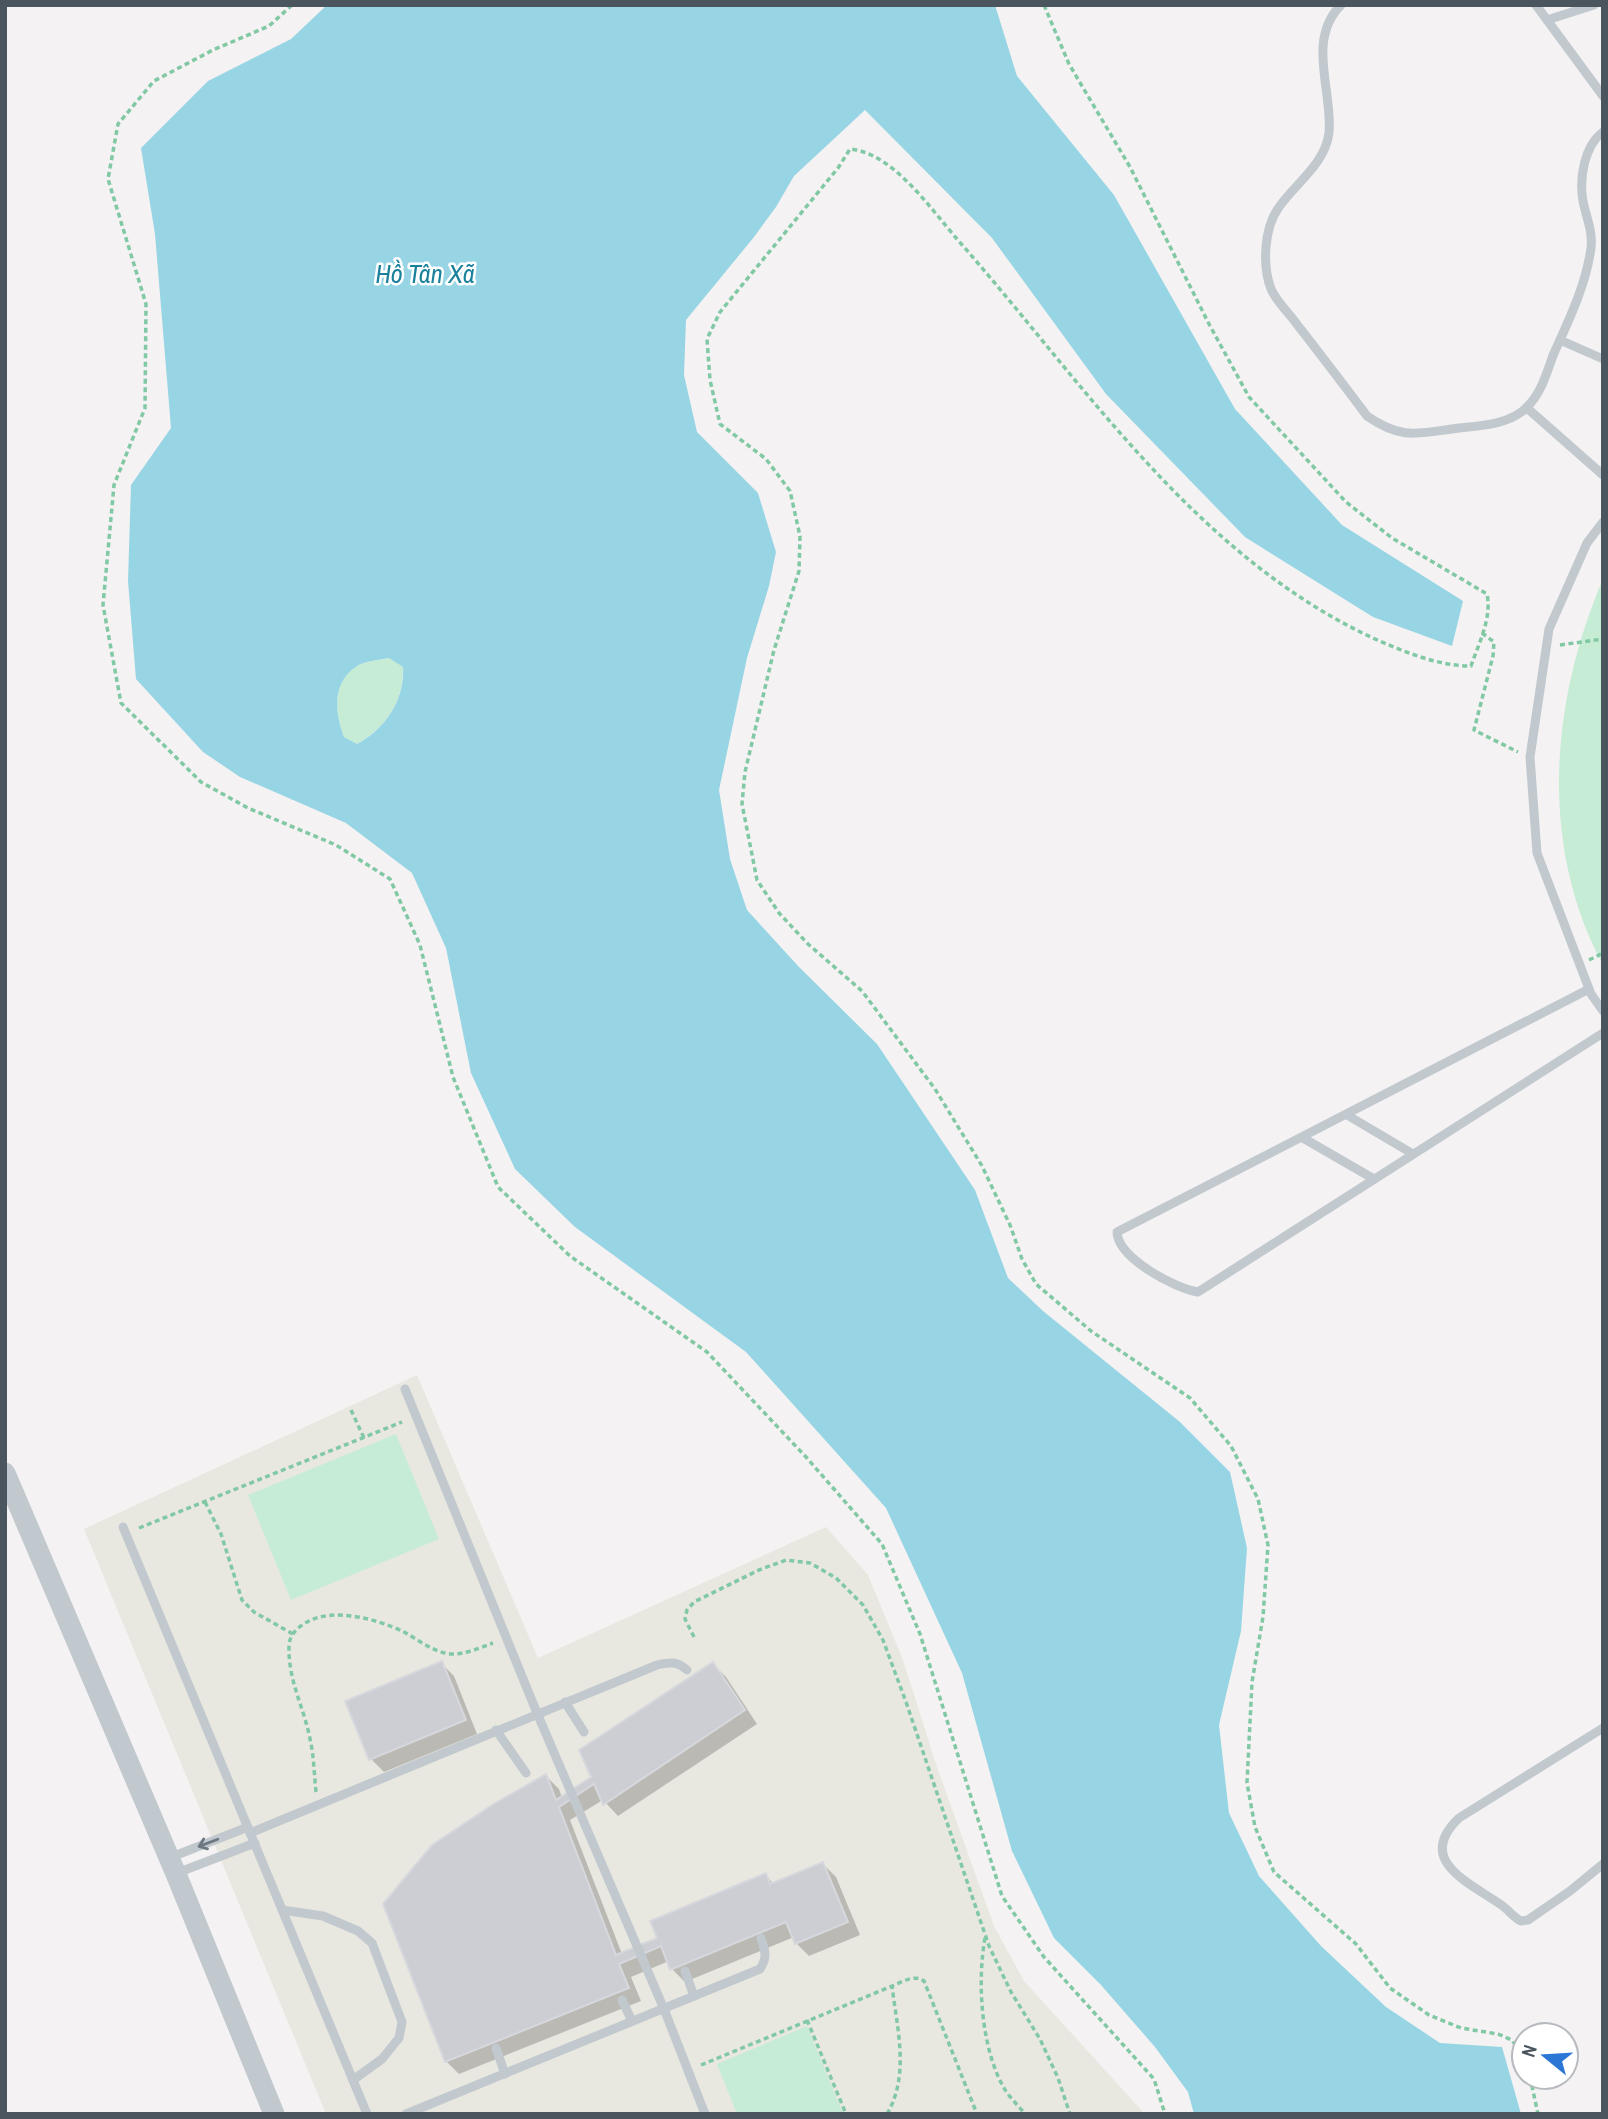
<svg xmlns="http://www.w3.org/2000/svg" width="1608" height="2119" viewBox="0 0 1608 2119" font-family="'Archivo Narrow',sans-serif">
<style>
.commercial{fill:#e9e8e0}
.green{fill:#c6ecd5}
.water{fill:#97d5e5;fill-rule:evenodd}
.shadow{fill:#0003}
.building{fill:#cdced4;stroke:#d7d8dd;stroke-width:2}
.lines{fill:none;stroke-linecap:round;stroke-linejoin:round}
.path{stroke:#81c8a4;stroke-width:3.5;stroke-dasharray:5 3.5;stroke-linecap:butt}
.service{stroke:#c1c9cf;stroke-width:9}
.tertiary{stroke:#c1c9cf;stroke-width:21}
.oneway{stroke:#6e7880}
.labels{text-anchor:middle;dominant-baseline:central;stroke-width:5;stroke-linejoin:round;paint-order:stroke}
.water-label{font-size:26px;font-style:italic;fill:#1a819b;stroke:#fff}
</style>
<rect width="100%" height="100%" fill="#f4f2f2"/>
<!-- commercial -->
<polygon class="commercial" points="417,1375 538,1658 826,1527 868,1575 903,1660 937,1767 994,1926 1024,1981 1145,2114 326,2114 84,1529"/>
<!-- green -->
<g class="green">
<path d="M1603,579V965C1538,845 1551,700 1603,579Z"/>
<path d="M390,658L403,667C404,701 386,727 357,744L344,737C335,713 331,683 357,666C365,661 380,660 390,658Z"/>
<polygon points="396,1434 439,1539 291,1600 248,1495"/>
<polygon points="807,2026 843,2114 737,2114 717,2064"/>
</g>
<!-- water -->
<path class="water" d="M327,5H995L1017,76L1114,195L1235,409L1342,525L1463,601L1452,646L1373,617L1245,537L1106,394L992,238L865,110L794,176L776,207L754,237L686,320L684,375L697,432L758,493L776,552L769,586L747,658L719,790L730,859L747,910L799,967L877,1044L975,1190L1008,1278L1043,1311L1180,1422L1230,1472L1247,1548L1241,1631L1219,1725L1229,1813L1259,1876L1321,1946L1386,2007L1440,2043L1502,2047L1521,2114H1194L1188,2092L1155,2047L1101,1985L1054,1938L1012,1851L962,1673L886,1508L746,1352L575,1227L515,1169L471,1073L446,948L412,873L346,823L240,777L203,752L136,679L128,581L131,485L171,428L155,234L141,148L208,81L291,39ZM389,658L403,667C405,700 385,729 357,744L344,737C335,713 331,683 357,666C365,661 379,660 389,658Z"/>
<!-- shadow -->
<g class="shadow">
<polygon points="441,1663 454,1676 477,1734 384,1772 371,1759"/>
<polygon points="713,1664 726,1677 757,1724 618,1816 603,1800 570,1820 622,1954 659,1939 765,1875 775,1885 823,1864 836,1877 860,1935 809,1956 796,1943 794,1937 685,1982 672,1969 669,1961 631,1977 641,2001 459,2074 446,2061 546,1776 559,1789 562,1798 593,1778"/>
</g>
<!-- building -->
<g class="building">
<polygon points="442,1661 466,1720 369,1760 345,1701"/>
<polygon points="713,1662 745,1710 603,1805 594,1784 559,1807 616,1955 657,1938 650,1921 766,1873 770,1884 823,1862 848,1922 795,1944 786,1922 670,1970 661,1946 619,1964 629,1988 445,2062 383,1904 432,1845 492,1805 546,1774 556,1800 591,1777 579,1750"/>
</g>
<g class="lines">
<!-- path -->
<g class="path">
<polyline points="292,5 269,26 213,50 154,81 118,124 108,179 146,304 145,408 114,485 103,605 121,703 201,782 248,808 336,845 390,879 420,945 453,1077 498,1187 570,1256 707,1352 806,1457 882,1544 920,1634 1002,1896 1044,1957 1154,2079 1165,2114"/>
<path d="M1044,5L1069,64L1130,167L1209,324L1249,397L1346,502L1392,538L1487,594C1492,618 1479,643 1471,666C1438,666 1405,652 1375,639C1195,556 1084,383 957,239C930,208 893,153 850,149L838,168L720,312L707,339L710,380L720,424L766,459L790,491L800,536L799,571L774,650L745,772L742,804L757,880L779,913L808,944L862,991L935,1089L982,1166L1010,1225L1022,1259L1036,1284L1091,1331L1190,1398L1231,1446L1258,1499L1268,1545L1263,1617L1252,1682L1247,1783L1255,1827L1274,1872L1356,1944L1390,1988L1429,2015L1461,2028L1498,2034L1512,2040L1524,2058"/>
<polyline points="1482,633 1494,642 1493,656 1474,730 1518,752"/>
<polyline points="1560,645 1603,639"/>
<polyline points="1589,960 1603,953"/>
<polyline points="351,1410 364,1438"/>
<polyline points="205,1502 221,1534 242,1600 254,1612 293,1634"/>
<polyline points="139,1528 402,1422"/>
<polyline points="694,1637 685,1619 687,1610 694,1602 759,1570 786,1560 810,1563 836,1578 863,1605 883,1640 906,1702 989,1946 1011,1992 1040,2039 1058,2078 1070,2114"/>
<path d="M316,1792C314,1774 314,1756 310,1739C304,1707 288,1681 289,1646C289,1635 298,1627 307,1622C334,1607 377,1619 404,1632C419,1640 434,1653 452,1654C466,1654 480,1648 493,1643"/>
<path d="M985,1938C977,1982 981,2048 1004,2088C1009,2097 1018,2105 1025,2114"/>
<polyline points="807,2020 846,2114"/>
<path d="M701,2065L892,1986C902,1982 914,1974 924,1981L977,2114"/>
<polyline points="1530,2077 1538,2114"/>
<path d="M887,2114C910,2075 897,2028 892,1986"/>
</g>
<!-- service -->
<g class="service">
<path d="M1341,5C1306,40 1333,91 1329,133C1325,164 1296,183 1279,207C1264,228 1262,265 1271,289C1276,301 1289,313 1296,323C1320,354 1344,385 1367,416C1403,441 1419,433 1459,428C1482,426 1512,424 1528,406C1542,392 1547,371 1554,353C1569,320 1586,285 1591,248C1593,231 1586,217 1583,201C1579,179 1584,146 1603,132"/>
<polyline points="1536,5 1603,96"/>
<polyline points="1547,20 1594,5"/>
<polyline points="1560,340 1603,359"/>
<polyline points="1527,408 1603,475"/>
<polyline points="1603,522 1587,543 1549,629 1530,757 1537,853 1591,994 1603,1011"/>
<path d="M1589,989L1117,1232C1118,1258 1174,1288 1198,1292L1603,1033"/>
<polyline points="1347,1115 1413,1154"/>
<polyline points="1303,1138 1374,1179"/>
<polyline points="405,1389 537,1713 664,2009 705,2114"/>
<polyline points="123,1527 367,2114"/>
<polyline points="565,1702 584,1732"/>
<path d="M1603,1728L1459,1818C1415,1860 1468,1882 1500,1904C1508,1909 1513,1917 1521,1921L1528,1920L1570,1891L1603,1864"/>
<polyline points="496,1730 526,1773"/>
<path d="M250,1833L657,1665C669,1662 677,1661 687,1670"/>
<polyline points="169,1858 248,1827"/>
<polyline points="177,1873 255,1843"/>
<polyline points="282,1910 323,1916 358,1931 372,1943 402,2022 399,2038 382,2059 353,2080"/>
<polyline points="685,1971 694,1996"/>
<polyline points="622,2000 632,2021"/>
<polyline points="496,2048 505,2074"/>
<path d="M406,2114L760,1969C768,1957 765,1951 761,1938"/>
</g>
<!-- tertiary -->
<polyline class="tertiary" points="5,1473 176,1874 274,2114"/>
</g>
<!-- one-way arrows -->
<defs><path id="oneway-shaft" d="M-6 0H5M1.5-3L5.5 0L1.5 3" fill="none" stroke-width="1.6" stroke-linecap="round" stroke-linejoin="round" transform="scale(1.75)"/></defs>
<use class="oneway" href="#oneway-shaft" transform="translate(208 1843) rotate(159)"/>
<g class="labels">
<!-- water labels -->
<g class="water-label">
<text x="425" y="273">Hồ Tân Xã</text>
</g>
</g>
<!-- border -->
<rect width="1608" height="2119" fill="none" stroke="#4b555e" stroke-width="14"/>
<!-- north arrow -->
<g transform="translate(1545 2056) rotate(288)"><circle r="33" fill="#ffffff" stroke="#b7bbbf" stroke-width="2"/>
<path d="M0-5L12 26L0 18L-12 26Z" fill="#2c77d5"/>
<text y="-10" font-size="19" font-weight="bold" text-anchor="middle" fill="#4b555e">N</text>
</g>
</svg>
